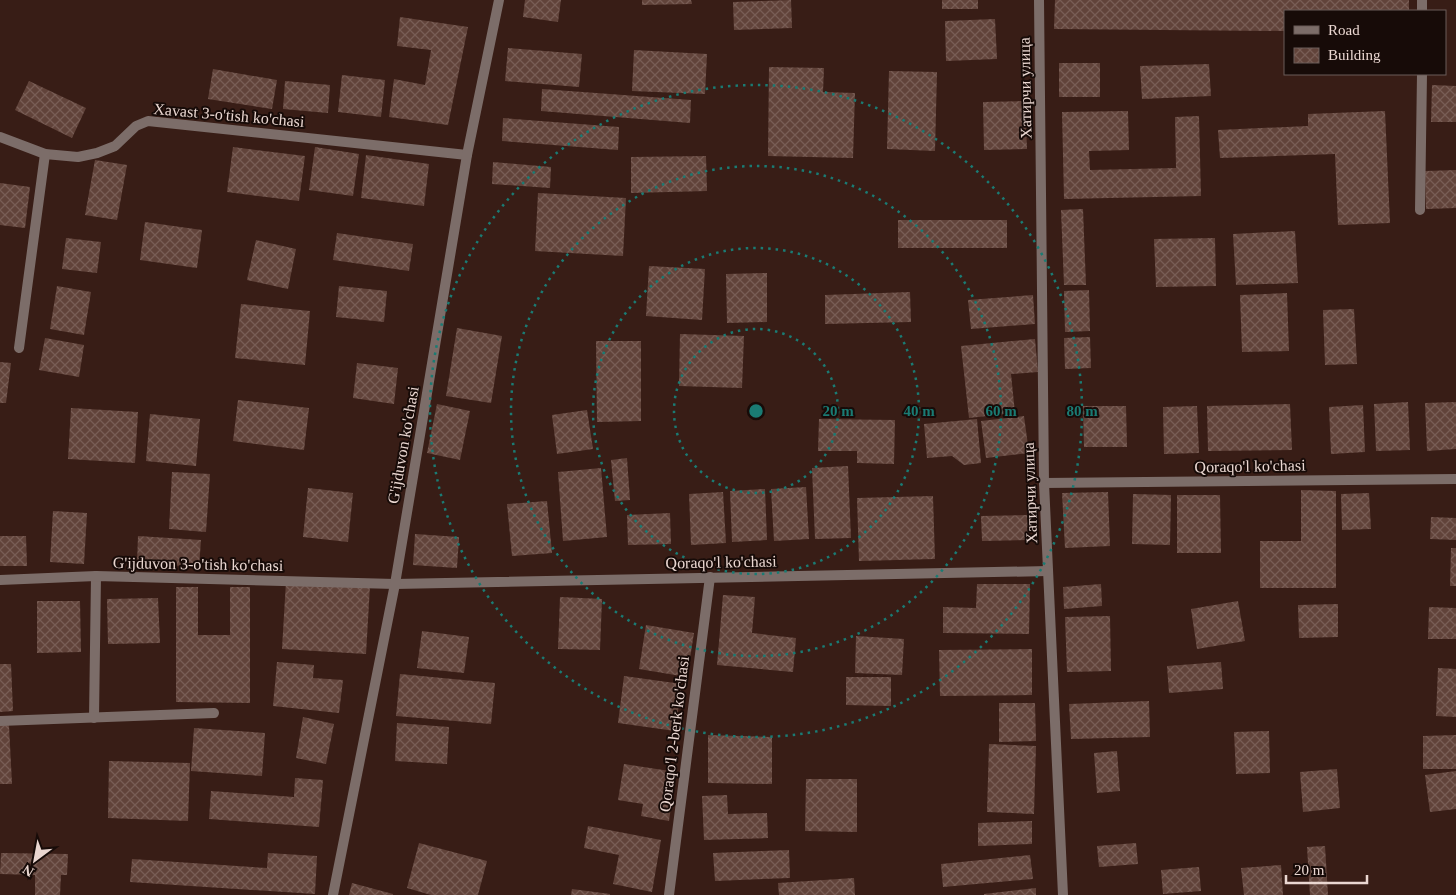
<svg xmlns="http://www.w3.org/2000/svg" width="1456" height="895" viewBox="0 0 1456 895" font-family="Georgia,serif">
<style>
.building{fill:url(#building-cross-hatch)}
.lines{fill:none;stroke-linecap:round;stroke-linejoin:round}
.service{stroke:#7c6d69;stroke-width:10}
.minor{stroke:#7c6d69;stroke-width:10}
.ring{fill:none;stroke:#1a7b73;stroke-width:2.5;stroke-dasharray:2.5 5}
.labels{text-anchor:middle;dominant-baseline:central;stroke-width:4;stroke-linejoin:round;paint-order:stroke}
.street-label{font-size:16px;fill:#ead7d1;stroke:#170b08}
.centre{fill:#1a7b73;stroke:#170b08;stroke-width:2.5}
.ring-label{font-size:15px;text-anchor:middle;font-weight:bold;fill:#1a7b73;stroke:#170b08;stroke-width:4;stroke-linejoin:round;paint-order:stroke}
</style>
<defs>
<pattern id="building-cross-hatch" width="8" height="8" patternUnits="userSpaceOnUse" patternTransform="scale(1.25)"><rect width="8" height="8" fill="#61433a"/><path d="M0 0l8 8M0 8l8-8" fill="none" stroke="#785d55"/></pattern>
</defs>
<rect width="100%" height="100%" fill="#381d16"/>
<!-- building -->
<g class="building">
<polygon points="525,0 561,0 558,22 523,17"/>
<polygon points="642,0 691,0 692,4 642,5"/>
<polygon points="791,0 792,28 734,30 733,2"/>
<rect x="942" y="0" width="36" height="9"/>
<polygon points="1055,0 1409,0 1409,11 1285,11 1285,31 1054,29"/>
<polygon points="400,17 468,27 448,125 389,117 394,79 425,85 431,50 397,46"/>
<polygon points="995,19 997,59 946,61 945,21"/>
<polygon points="508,48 582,54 579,87 505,81"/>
<polygon points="634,50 707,54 705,94 632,91"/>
<rect x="1059" y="63" width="41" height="34"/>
<polygon points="1209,64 1211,96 1142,99 1140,66"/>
<polygon points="769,67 824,68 823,92 855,93 853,158 768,156"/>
<polygon points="213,69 277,80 272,109 208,99"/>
<polygon points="889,71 937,72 935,151 887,149"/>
<polygon points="342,75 385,80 381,117 338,112"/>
<polygon points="29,81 86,108 72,138 15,110"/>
<polygon points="285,81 330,85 328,113 283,109"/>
<polygon points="1432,85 1456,86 1456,122 1431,122"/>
<polygon points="542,89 691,100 690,123 541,111"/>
<polygon points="1025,101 1027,149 984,150 983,102"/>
<polygon points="1128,111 1129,150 1089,151 1090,170 1176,168 1175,117 1199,116 1201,196 1064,199 1062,112"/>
<polygon points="1385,111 1390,223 1338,225 1335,154 1220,158 1218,130 1308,126 1308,114"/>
<polygon points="503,118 619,127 618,150 502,141"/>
<polygon points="233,147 305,156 299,201 227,192"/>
<polygon points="315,147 359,154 353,196 309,190"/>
<polygon points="366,155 429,164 424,206 361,198"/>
<polygon points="706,156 707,191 631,193 631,157"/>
<polygon points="95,160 127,165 117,220 85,215"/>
<polygon points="493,162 551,167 550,188 492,184"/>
<polygon points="1456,170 1456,208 1426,209 1425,171"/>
<polygon points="0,183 30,187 25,228 0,225"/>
<polygon points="538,193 626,198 623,256 535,251"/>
<polygon points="1083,209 1086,285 1064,285 1061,210"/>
<rect x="898" y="220" width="109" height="28"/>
<polygon points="145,222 202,230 197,268 140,260"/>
<polygon points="1295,231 1298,283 1236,285 1233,234"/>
<polygon points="337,233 413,244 409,271 333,260"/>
<polygon points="66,238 101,242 97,273 62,269"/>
<polygon points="1215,238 1216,286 1156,287 1154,239"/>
<polygon points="256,240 296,249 288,289 247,280"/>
<polygon points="649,266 705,269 702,320 646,316"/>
<polygon points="767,273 767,322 727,323 726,274"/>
<polygon points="57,286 91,292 84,335 50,329"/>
<polygon points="339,286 387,291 384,322 336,317"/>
<polygon points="1089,290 1090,331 1065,332 1064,291"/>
<polygon points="910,292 911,322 825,324 825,295"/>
<polygon points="1287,293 1289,351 1242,352 1240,295"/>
<polygon points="1033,295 1035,324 971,329 968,300"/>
<polygon points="241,304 310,311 305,365 235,358"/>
<polygon points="1354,309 1357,364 1325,365 1323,310"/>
<polygon points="457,328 502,336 491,403 446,396"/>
<polygon points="680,334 744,336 742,388 679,386"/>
<polygon points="1090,337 1091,368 1065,369 1064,338"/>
<polygon points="45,338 84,345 79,377 39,370"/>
<polygon points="1035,339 1038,372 1011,374 1015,413 969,418 961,346"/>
<polygon points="596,341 641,341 641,421 597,422"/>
<polygon points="0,362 11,363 6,403 0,403"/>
<polygon points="357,363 398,368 394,404 353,398"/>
<polygon points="238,400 309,408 304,450 233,441"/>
<polygon points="1408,402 1410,450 1376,451 1374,404"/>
<polygon points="1456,402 1456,449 1427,451 1425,403"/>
<polygon points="437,404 470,411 460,460 427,453"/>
<polygon points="1290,404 1292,450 1208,451 1207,406"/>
<polygon points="1363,405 1365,452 1331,454 1329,407"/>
<polygon points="1083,406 1126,406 1127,447 1084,447"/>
<polygon points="1197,406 1199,453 1164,454 1163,407"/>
<polygon points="71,408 138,412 135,463 68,459"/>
<polygon points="587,410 593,449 557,454 552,415"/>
<polygon points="150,414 200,419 196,466 146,461"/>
<polygon points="1024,416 1029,453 986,458 981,421"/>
<polygon points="819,419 895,420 894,464 857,463 857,451 818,451"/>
<polygon points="977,419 981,463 964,465 952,456 927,458 924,424"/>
<polygon points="627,458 630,500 615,501 611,460"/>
<polygon points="848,466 851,538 815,539 812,468"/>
<polygon points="601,468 607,537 563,541 558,472"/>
<polygon points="172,472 210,474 206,532 169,529"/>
<polygon points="806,487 809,539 774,541 771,489"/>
<polygon points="308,488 353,493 348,542 303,537"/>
<polygon points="765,489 767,540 732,542 730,491"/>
<polygon points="1301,490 1336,491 1336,588 1260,588 1260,541 1301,541"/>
<polygon points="723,492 726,543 691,545 689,494"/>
<polygon points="1108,492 1110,546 1065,548 1062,493"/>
<polygon points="1369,493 1371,529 1342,530 1341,494"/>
<polygon points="1133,494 1171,495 1170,545 1132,544"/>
<polygon points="1177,495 1220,495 1221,553 1177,553"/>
<polygon points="933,496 935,559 859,561 857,498"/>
<polygon points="547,501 552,553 512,556 507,504"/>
<polygon points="53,511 87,513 84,564 50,562"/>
<polygon points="670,513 671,544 628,545 627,515"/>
<polygon points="1028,515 1029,540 982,541 981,516"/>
<polygon points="1431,517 1456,518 1456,540 1430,539"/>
<polygon points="415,534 459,537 457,568 413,565"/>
<polygon points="0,536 26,536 27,566 0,566"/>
<polygon points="138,536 201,540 199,567 137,563"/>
<polygon points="1451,548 1456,548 1456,586 1450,586"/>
<polygon points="286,581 370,586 366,654 282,649"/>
<polygon points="977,584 1030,584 1029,634 943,633 943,607 976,608"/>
<polygon points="1101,584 1102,606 1064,609 1063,587"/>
<polygon points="176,587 198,587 198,635 230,635 230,587 250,587 250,703 176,702"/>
<polygon points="723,595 755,597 752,633 796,638 793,672 717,665"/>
<polygon points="560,597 602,599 600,650 558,649"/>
<polygon points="158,598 160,643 108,644 107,599"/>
<polygon points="37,601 80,601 81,652 37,653"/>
<polygon points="1238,601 1245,641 1197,649 1191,609"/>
<polygon points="1338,604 1338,637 1299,638 1298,605"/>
<polygon points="1429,607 1456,608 1456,639 1428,639"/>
<polygon points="1110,616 1111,671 1067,672 1065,617"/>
<polygon points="646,625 694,633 687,677 639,669"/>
<polygon points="422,631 469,637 464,673 417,668"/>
<polygon points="856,636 904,639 902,675 855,673"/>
<polygon points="1032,649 1032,695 940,696 939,650"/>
<polygon points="277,662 314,665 313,678 343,680 339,713 273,706"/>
<polygon points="1221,662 1223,689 1169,693 1167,666"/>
<polygon points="0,664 11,664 13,711 0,712"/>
<polygon points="1438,668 1456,669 1456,717 1436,716"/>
<polygon points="400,674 495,683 491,724 396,716"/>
<polygon points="624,676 682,684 675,731 618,723"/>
<polygon points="846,677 891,677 891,706 846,705"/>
<polygon points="1149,701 1150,737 1071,739 1069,704"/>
<polygon points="999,703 1035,703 1036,741 999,742"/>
<polygon points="303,717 334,724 326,764 296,758"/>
<polygon points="397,723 449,727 447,764 395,761"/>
<polygon points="0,725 9,725 12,784 0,784"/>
<polygon points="194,728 265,733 262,776 191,771"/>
<polygon points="1269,731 1270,773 1236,774 1234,732"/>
<polygon points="708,735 772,737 772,784 708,783"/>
<polygon points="1456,735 1456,769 1423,769 1423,736"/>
<polygon points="989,744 1036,746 1034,814 987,812"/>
<polygon points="1117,751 1120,791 1097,793 1094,753"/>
<polygon points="109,761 190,763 188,821 108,818"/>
<polygon points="624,764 676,772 669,821 641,816 643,804 618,800"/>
<polygon points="1337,769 1340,808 1303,812 1300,772"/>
<polygon points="1456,771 1456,809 1430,812 1425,775"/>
<polygon points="295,778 323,780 319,827 209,819 211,791 294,797"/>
<polygon points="806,779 857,779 857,832 805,831"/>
<polygon points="727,795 728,814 767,813 768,838 704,840 702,796"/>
<polygon points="1032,821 1032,844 978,846 978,823"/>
<polygon points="588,826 661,840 652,892 613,884 619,855 584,848"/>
<polygon points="419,843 487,861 478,895 431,895 407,888"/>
<polygon points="1136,843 1138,864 1099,867 1097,846"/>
<polygon points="1325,846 1328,895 1310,895 1307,847"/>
<polygon points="789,850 790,878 715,881 713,853"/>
<polygon points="1,853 68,854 67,875 61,875 60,895 35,895 35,875 0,874"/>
<polygon points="268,853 317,856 315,894 130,882 132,859 267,868"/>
<polygon points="1030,855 1033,879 943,887 941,864"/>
<polygon points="1281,865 1283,895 1244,895 1241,868"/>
<polygon points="1199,867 1201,891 1163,894 1161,870"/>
<polygon points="854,878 855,895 779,895 778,883"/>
<polygon points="352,883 393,894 393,895 349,895"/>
<polygon points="1036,888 1036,895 984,895 984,894"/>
<polygon points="572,889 610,894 610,895 571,895"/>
</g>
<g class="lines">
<!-- service -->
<g class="service">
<polyline points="94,718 96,576"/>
<polyline points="0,721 214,713"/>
</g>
<!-- minor -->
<g class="minor">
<polyline points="1039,0 1044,483 1063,895"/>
<polyline points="1422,11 1422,0"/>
<polyline points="0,137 45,154 78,157 97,153 115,146 136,126 148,121 467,155"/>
<polyline points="1420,210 1422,74"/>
<polyline points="19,348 45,154"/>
<polyline points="1044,483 1456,479"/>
<polyline points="0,580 96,576 395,584 1048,571"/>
<polyline points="333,895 395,584 467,155 499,0"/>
<polyline points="669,895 710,577"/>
</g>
</g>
<!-- distance rings -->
<g class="ring">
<circle cx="756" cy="411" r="82"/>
<circle cx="756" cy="411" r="163"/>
<circle cx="756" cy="411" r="245"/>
<circle cx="756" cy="411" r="326"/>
</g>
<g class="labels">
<!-- street labels -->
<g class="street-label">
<text transform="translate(1025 88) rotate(-91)">Хатирчи улица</text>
<text transform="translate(229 115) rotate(5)">Xavast 3-o'tish ko'chasi</text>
<text transform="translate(403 445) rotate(-80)">G'ijduvon ko'chasi</text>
<text transform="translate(1250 466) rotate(-1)">Qoraqo'l ko'chasi</text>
<text transform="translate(1030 493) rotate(-92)">Хатирчи улица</text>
<text transform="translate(721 562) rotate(-1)">Qoraqo'l ko'chasi</text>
<text transform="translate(198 564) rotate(1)">G'ijduvon 3-o'tish ko'chasi</text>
<text transform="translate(674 734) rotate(-83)">Qoraqo'l 2-berk ko'chasi</text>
</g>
</g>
<circle cx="756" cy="411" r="8" class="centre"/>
<g class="ring-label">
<text x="838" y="416">20 m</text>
<text x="919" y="416">40 m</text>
<text x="1001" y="416">60 m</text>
<text x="1082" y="416">80 m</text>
</g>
<!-- legend -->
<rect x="1284" y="10" width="162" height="65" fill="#170b08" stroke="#6b5d58"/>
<rect x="1294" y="26" width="25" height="8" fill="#7c6d69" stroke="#6b5d58"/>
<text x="1328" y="35" font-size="15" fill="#ead7d1">Road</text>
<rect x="1294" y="48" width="25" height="15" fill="url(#building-cross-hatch)" stroke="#6b5d58"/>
<text x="1328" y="60" font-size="15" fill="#ead7d1">Building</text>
<!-- north arrow -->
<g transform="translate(35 860) rotate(212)" stroke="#170b08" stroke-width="4" paint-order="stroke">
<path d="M0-4L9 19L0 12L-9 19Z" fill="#ead7d1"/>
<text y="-8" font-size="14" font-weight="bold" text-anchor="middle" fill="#ead7d1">N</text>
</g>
<!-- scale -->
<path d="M1286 875v8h81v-8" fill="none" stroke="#ead7d1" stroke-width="2.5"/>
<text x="1294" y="875" font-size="15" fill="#ead7d1" stroke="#170b08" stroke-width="4" paint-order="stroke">20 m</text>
</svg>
